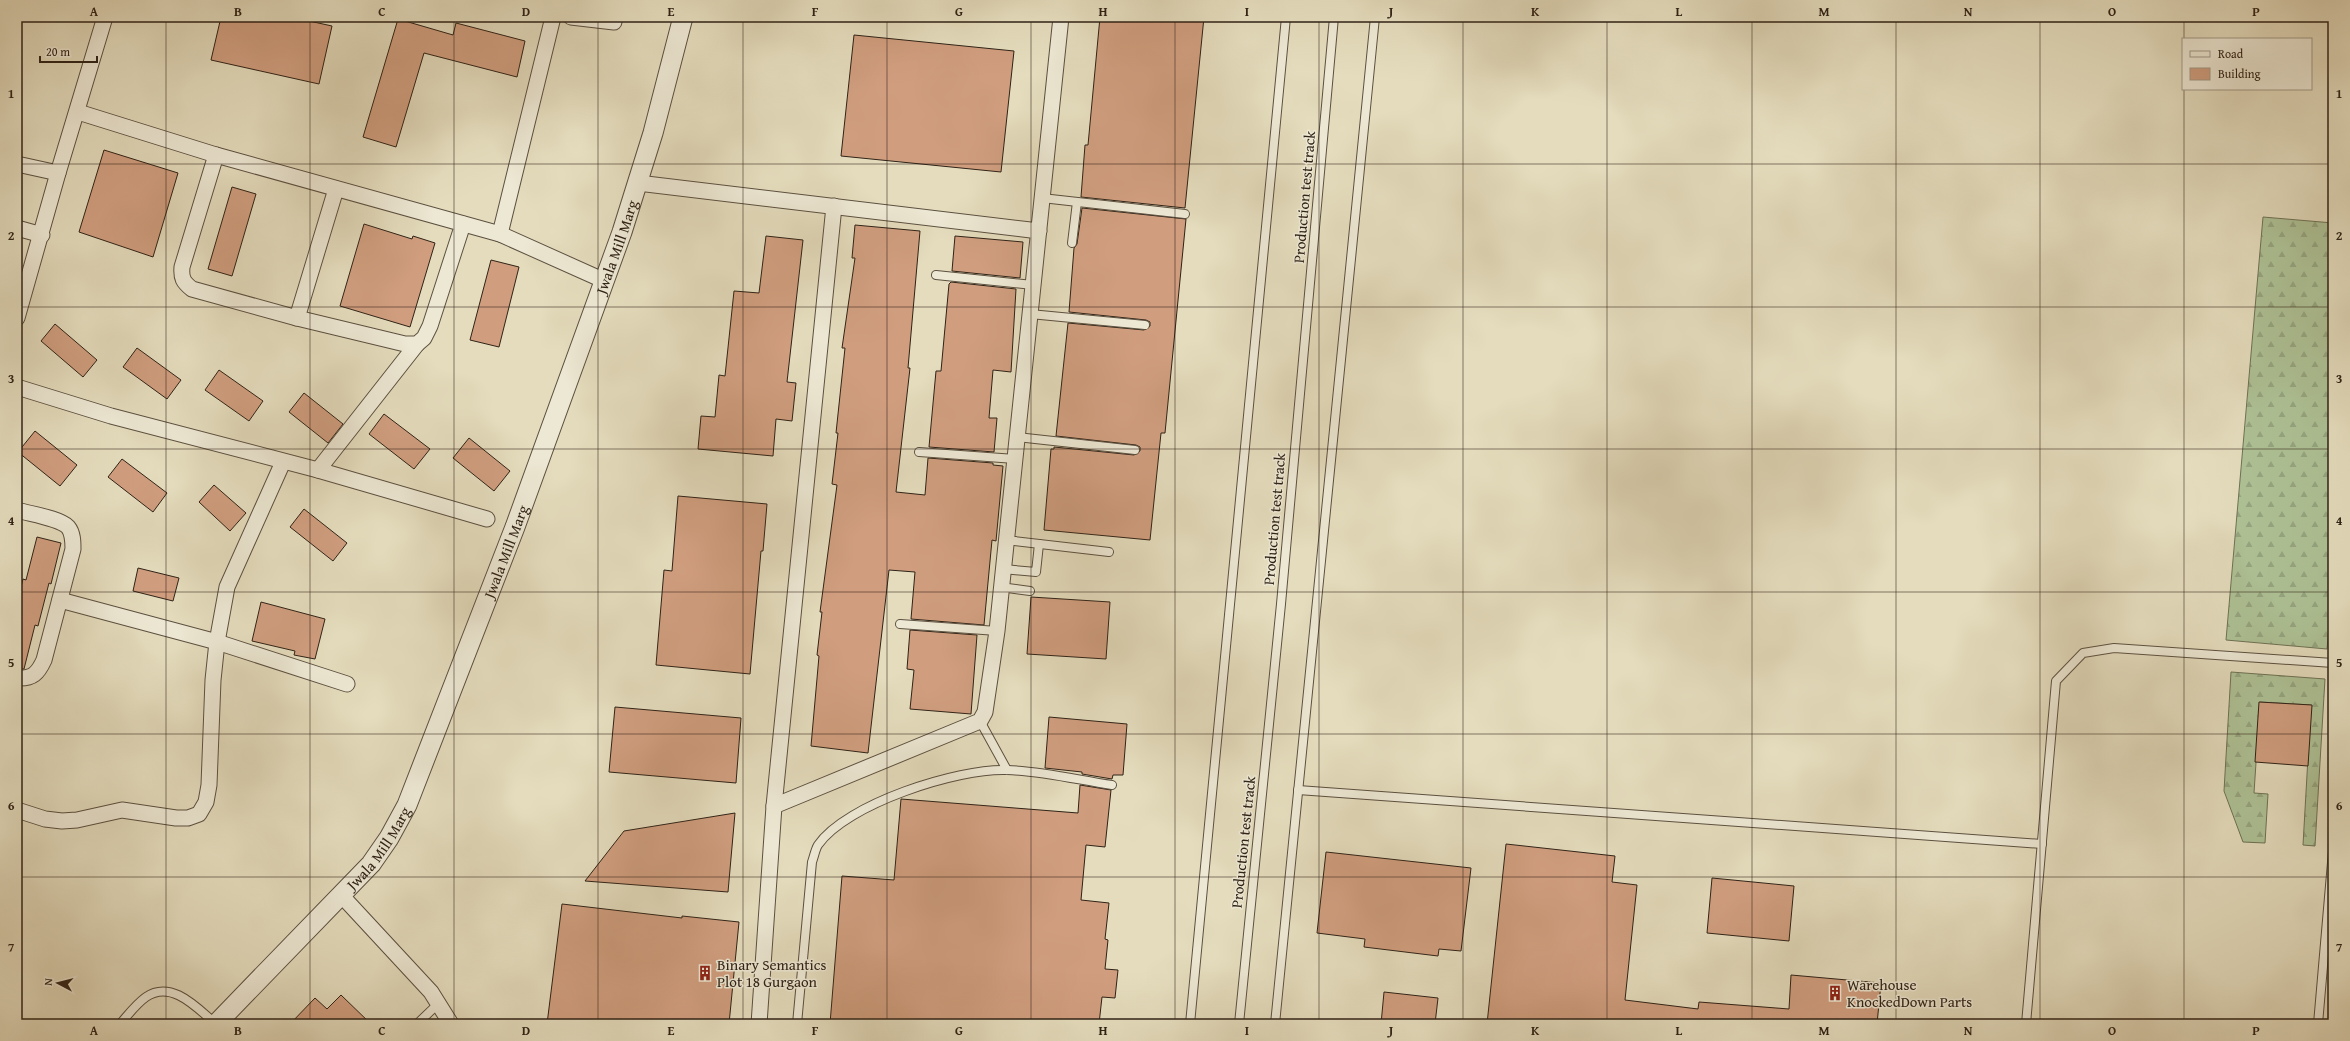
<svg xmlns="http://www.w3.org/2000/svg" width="2350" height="1041" viewBox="0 0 2350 1041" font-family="'Gentium Book Plus',serif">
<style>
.forest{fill:url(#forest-firs);stroke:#6e7256}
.building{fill:#d09e7f;stroke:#2f2216}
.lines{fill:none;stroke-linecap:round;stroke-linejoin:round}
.service-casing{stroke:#5c5040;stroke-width:10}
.minor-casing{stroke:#5c5040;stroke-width:17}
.tertiary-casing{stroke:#5c5040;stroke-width:21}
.service{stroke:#ede8d4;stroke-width:8}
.minor{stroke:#ede8d4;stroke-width:15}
.tertiary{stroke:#ede8d4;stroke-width:19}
.grid{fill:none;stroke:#2f2216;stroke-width:1;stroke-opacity:0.55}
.labels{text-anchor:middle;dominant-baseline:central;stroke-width:3;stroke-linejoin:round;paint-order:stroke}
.street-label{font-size:15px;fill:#2f2216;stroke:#ede8d4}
.poi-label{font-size:15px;fill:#2f2216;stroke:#ede8d4;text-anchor:start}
.neatline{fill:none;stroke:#2f2216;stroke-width:1.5}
.grid-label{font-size:13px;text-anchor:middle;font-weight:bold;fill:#2f2216}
</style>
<defs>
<pattern id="forest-firs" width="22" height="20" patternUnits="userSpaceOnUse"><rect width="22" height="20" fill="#aec296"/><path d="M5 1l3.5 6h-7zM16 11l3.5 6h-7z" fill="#96a681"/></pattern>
</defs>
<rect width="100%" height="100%" fill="#e4dcbd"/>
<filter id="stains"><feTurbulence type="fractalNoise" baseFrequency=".005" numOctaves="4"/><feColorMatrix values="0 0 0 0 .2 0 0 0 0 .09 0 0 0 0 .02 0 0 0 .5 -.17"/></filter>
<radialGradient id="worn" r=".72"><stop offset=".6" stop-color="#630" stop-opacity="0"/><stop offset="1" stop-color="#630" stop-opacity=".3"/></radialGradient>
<!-- forest -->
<g class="forest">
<polygon points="2263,217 2333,223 2333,582 2327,649 2226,640"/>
<polygon points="2231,672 2325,679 2315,846 2303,845 2311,705 2260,702 2254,793 2268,794 2265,843 2243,842 2224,791"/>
</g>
<!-- building -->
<g class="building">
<polygon points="221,17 291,17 332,26 319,84 211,60"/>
<polygon points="1100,17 1204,17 1185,208 1081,197 1085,145 1088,145"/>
<polygon points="398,19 453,35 456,23 525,41 517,77 424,53 396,147 363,137"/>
<polygon points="854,35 1014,51 1001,172 841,156"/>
<polygon points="104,150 178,173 153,257 79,232"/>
<polygon points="232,187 256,194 232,276 208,269"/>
<polygon points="1082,208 1186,219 1165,433 1161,433 1150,540 1044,530 1051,449 1054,449 1054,447 1134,455 1140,451 1140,447 1136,445 1056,436 1068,323 1144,330 1150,326 1150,322 1146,320 1069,312 1074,248 1077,244"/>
<polygon points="364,224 412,239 413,236 435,243 410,327 340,306"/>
<polygon points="855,225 920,231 908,368 910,368 896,492 925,495 928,458 993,463 993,465 1003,466 996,541 992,540 984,625 911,619 915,572 889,570 868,753 811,746 819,656 817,655 822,612 820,612 837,485 832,484 838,433 836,433 845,348 842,348 855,258 852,258"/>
<polygon points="766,236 803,240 787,382 796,383 792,421 776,419 773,456 698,449 701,416 715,417 719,375 725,376 734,291 759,293"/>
<polygon points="955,236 1023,242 1020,278 952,271"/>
<polygon points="491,260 519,267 499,347 470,340"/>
<polygon points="951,282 1016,289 1011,372 993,370 989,418 997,418 994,452 929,447 936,371 941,371 949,284"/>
<polygon points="55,324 97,360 83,377 41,341"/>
<polygon points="137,348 181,380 167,399 123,367"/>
<polygon points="219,370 263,401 249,421 205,390"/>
<polygon points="304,393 343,424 328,443 289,412"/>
<polygon points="384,414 430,449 414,469 369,434"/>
<polygon points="35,431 77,465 60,486 18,452"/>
<polygon points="469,438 510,471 494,491 453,458"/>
<polygon points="122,459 167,493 153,512 108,477"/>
<polygon points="214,485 246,513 230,531 199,502"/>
<polygon points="678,496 767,504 763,551 761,551 750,674 656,665 664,570 672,571"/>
<polygon points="304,509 347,543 333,561 290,527"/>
<polygon points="37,537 61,543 51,584 49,583 38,626 35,625 24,669 17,669 17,602 23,579 26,580"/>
<polygon points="138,568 179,578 173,601 133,591"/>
<polygon points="1031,597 1110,602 1106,659 1027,654"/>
<polygon points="261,602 325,619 315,659 294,655 295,651 252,641"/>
<polygon points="910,630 977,635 971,714 910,709 914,670 907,669"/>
<polygon points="2259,702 2312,705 2308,766 2255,762"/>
<polygon points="615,707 741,718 736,783 609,772"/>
<polygon points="1049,717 1127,724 1123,775 1113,775 1112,779 1082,774 1082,772 1045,768"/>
<polygon points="1080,785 1111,790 1105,847 1086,845 1081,900 1109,903 1105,939 1108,940 1105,969 1118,970 1115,998 1102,997 1099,1024 904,1024 867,1021 869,1024 830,1024 842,876 894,880 901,799 1078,813"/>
<polygon points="735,813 728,892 585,881 624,831"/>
<polygon points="1506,844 1615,856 1612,882 1637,885 1625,1000 1698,1009 1699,1002 1789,1009 1791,975 1881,983 1877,1024 1487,1024"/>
<polygon points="1326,852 1471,868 1461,951 1439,949 1438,956 1364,947 1365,939 1317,933"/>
<polygon points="1712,878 1794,886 1789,941 1707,933"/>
<polygon points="562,904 682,918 682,916 739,922 729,1024 547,1024"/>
<polygon points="1384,992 1438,998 1435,1024 1381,1024"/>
<polygon points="341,995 371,1024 290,1024 315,998 327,1009"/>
</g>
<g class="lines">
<!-- service casing -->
<g class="service-casing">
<g id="service">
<polyline points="1042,198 1185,214"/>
<polyline points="1072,243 1077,202"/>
<polyline points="936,275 1033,285"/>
<polyline points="1030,314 1145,325"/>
<polyline points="1017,437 1135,450"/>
<polyline points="919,452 1015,459"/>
<polyline points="1006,540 1109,552"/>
<polyline points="1003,569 1036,572 1039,544"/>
<polyline points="1000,587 1030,591"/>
<polyline points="900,624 997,631"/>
<polyline points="980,721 1007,770"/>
<polyline points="1298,790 2042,844"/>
<path d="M120,1024C128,1015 136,1004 146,997C172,979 198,1009 216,1024"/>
<polyline points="417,1024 439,1003"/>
<path d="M797,1024L812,862C814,857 815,850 818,845C846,804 958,768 1007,770C1042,771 1078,780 1112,785"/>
<polyline points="1190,1024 1286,17"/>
<polyline points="1239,1024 1281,604 1334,17"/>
<polyline points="1275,1024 1375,17"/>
<polyline points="2026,1024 2056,681 2083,653 2114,648 2333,663"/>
<polyline points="2318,1024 2333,851"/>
</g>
</g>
<!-- minor casing -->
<g class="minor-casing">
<g id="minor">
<polyline points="571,17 614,22"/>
<polyline points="78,112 216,155 500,234 605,281"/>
<path d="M216,155L182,267C181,278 183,282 192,289L297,318L405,344H417L424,338L430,326L463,224"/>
<polyline points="17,164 58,173"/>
<polyline points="638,183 1039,231"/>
<polyline points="17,228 42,235"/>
<polyline points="500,234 553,17"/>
<polyline points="17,318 58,173 105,17"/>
<polyline points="297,318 336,189"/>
<polyline points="17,387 111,416 318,470 487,519"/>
<polyline points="318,470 417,344"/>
<path d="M17,510C30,514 59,518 68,527C73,533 73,542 73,549L44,660C38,673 33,679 17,678"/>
<polyline points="60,600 217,642 347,684"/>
<polyline points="774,806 980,721 985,712 997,631 1061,17"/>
<polyline points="17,810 45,819 62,821 77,820 122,810 176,818 188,818 199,814 206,802 209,785 213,680 217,642 227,587 283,462"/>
<polyline points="342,896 431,992 451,1024"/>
<polyline points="759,1024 774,806 834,206"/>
</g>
</g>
<!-- tertiary casing -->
<g class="tertiary-casing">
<g id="tertiary">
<path id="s1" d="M216,1024L371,864L389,838L407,805L515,527L622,232L653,133L683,17"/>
</g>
</g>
<!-- service -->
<use href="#service" class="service"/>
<!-- minor -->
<use href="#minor" class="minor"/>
<!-- tertiary -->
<use href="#tertiary" class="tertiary"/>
</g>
<!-- grid -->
<path class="grid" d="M166,17V1024M310,17V1024M454,17V1024M598,17V1024M743,17V1024M887,17V1024M1031,17V1024M1175,17V1024M1319,17V1024M1463,17V1024M1607,17V1024M1752,17V1024M1896,17V1024M2040,17V1024M2184,17V39M2184,89V1024M17,164H2333M17,307H2333M17,449H2333M17,592H2333M17,734H2333M17,877H2333"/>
<!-- icons -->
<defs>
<g id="building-bare" transform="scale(1.2)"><path d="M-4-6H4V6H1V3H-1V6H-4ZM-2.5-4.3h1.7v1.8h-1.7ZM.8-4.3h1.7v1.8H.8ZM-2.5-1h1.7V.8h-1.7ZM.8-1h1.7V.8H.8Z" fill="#8f2418" stroke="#ede8d4" stroke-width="2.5" paint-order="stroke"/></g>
</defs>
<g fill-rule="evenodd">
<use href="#building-bare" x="705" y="973"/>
<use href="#building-bare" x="1835" y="993"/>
</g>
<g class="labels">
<!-- street labels -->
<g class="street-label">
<text transform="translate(1304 197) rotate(-85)">Production test track</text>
<text stroke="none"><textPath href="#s1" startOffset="888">Jwala Mill Marg</textPath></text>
<text transform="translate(1274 519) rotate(-85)">Production test track</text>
<text stroke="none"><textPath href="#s1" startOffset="564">Jwala Mill Marg</textPath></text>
<text transform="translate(1243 842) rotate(-84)">Production test track</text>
<text stroke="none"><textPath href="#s1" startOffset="240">Jwala Mill Marg</textPath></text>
</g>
<!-- poi labels -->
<g class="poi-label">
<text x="717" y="964">Binary Semantics<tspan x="717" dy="17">Plot 18 Gurgaon</tspan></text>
<text x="1847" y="984">Warehouse<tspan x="1847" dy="17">KnockedDown Parts</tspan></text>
</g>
</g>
<!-- margin -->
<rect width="2350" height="1041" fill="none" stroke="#e4dcbd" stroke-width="44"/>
<!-- legend -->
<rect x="2182" y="38" width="130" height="52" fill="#ede8d4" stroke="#a19988"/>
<rect x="2190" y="51" width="20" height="6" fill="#ede8d4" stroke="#a19988"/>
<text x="2218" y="58" font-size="12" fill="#2f2216">Road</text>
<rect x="2190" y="68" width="20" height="12" fill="#d09e7f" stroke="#a19988"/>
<text x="2218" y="78" font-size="12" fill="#2f2216">Building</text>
<!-- north arrow -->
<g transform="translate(58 983) rotate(277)" stroke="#ede8d4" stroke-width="3" paint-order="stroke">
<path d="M0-3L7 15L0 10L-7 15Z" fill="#2f2216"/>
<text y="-6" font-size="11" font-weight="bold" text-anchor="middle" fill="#2f2216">N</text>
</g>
<!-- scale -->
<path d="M40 56v6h57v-6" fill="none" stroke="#2f2216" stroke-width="2"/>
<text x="46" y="56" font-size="12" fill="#2f2216" stroke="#ede8d4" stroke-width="3" paint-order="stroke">20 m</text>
<rect x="22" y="22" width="2306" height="997" class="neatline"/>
<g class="grid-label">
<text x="94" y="16">A</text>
<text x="238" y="16">B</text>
<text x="382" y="16">C</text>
<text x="526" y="16">D</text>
<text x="671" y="16">E</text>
<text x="815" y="16">F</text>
<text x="959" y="16">G</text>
<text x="1103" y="16">H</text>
<text x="1247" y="16">I</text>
<text x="1391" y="16">J</text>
<text x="1535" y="16">K</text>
<text x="1679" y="16">L</text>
<text x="1824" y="16">M</text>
<text x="1968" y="16">N</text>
<text x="2112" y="16">O</text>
<text x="2256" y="16">P</text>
<text x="11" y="98">1</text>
<text x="2339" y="98">1</text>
<text x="11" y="240">2</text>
<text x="2339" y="240">2</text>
<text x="11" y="383">3</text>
<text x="2339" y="383">3</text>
<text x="11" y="525">4</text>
<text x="2339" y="525">4</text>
<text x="11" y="667">5</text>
<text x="2339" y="667">5</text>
<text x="11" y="810">6</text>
<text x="2339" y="810">6</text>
<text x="11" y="952">7</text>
<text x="2339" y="952">7</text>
<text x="94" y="1035">A</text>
<text x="238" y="1035">B</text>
<text x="382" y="1035">C</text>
<text x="526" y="1035">D</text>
<text x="671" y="1035">E</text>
<text x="815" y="1035">F</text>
<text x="959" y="1035">G</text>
<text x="1103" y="1035">H</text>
<text x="1247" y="1035">I</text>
<text x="1391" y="1035">J</text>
<text x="1535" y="1035">K</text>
<text x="1679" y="1035">L</text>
<text x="1824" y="1035">M</text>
<text x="1968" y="1035">N</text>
<text x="2112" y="1035">O</text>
<text x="2256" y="1035">P</text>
</g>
<rect width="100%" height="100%" filter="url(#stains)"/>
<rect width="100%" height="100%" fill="url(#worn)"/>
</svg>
